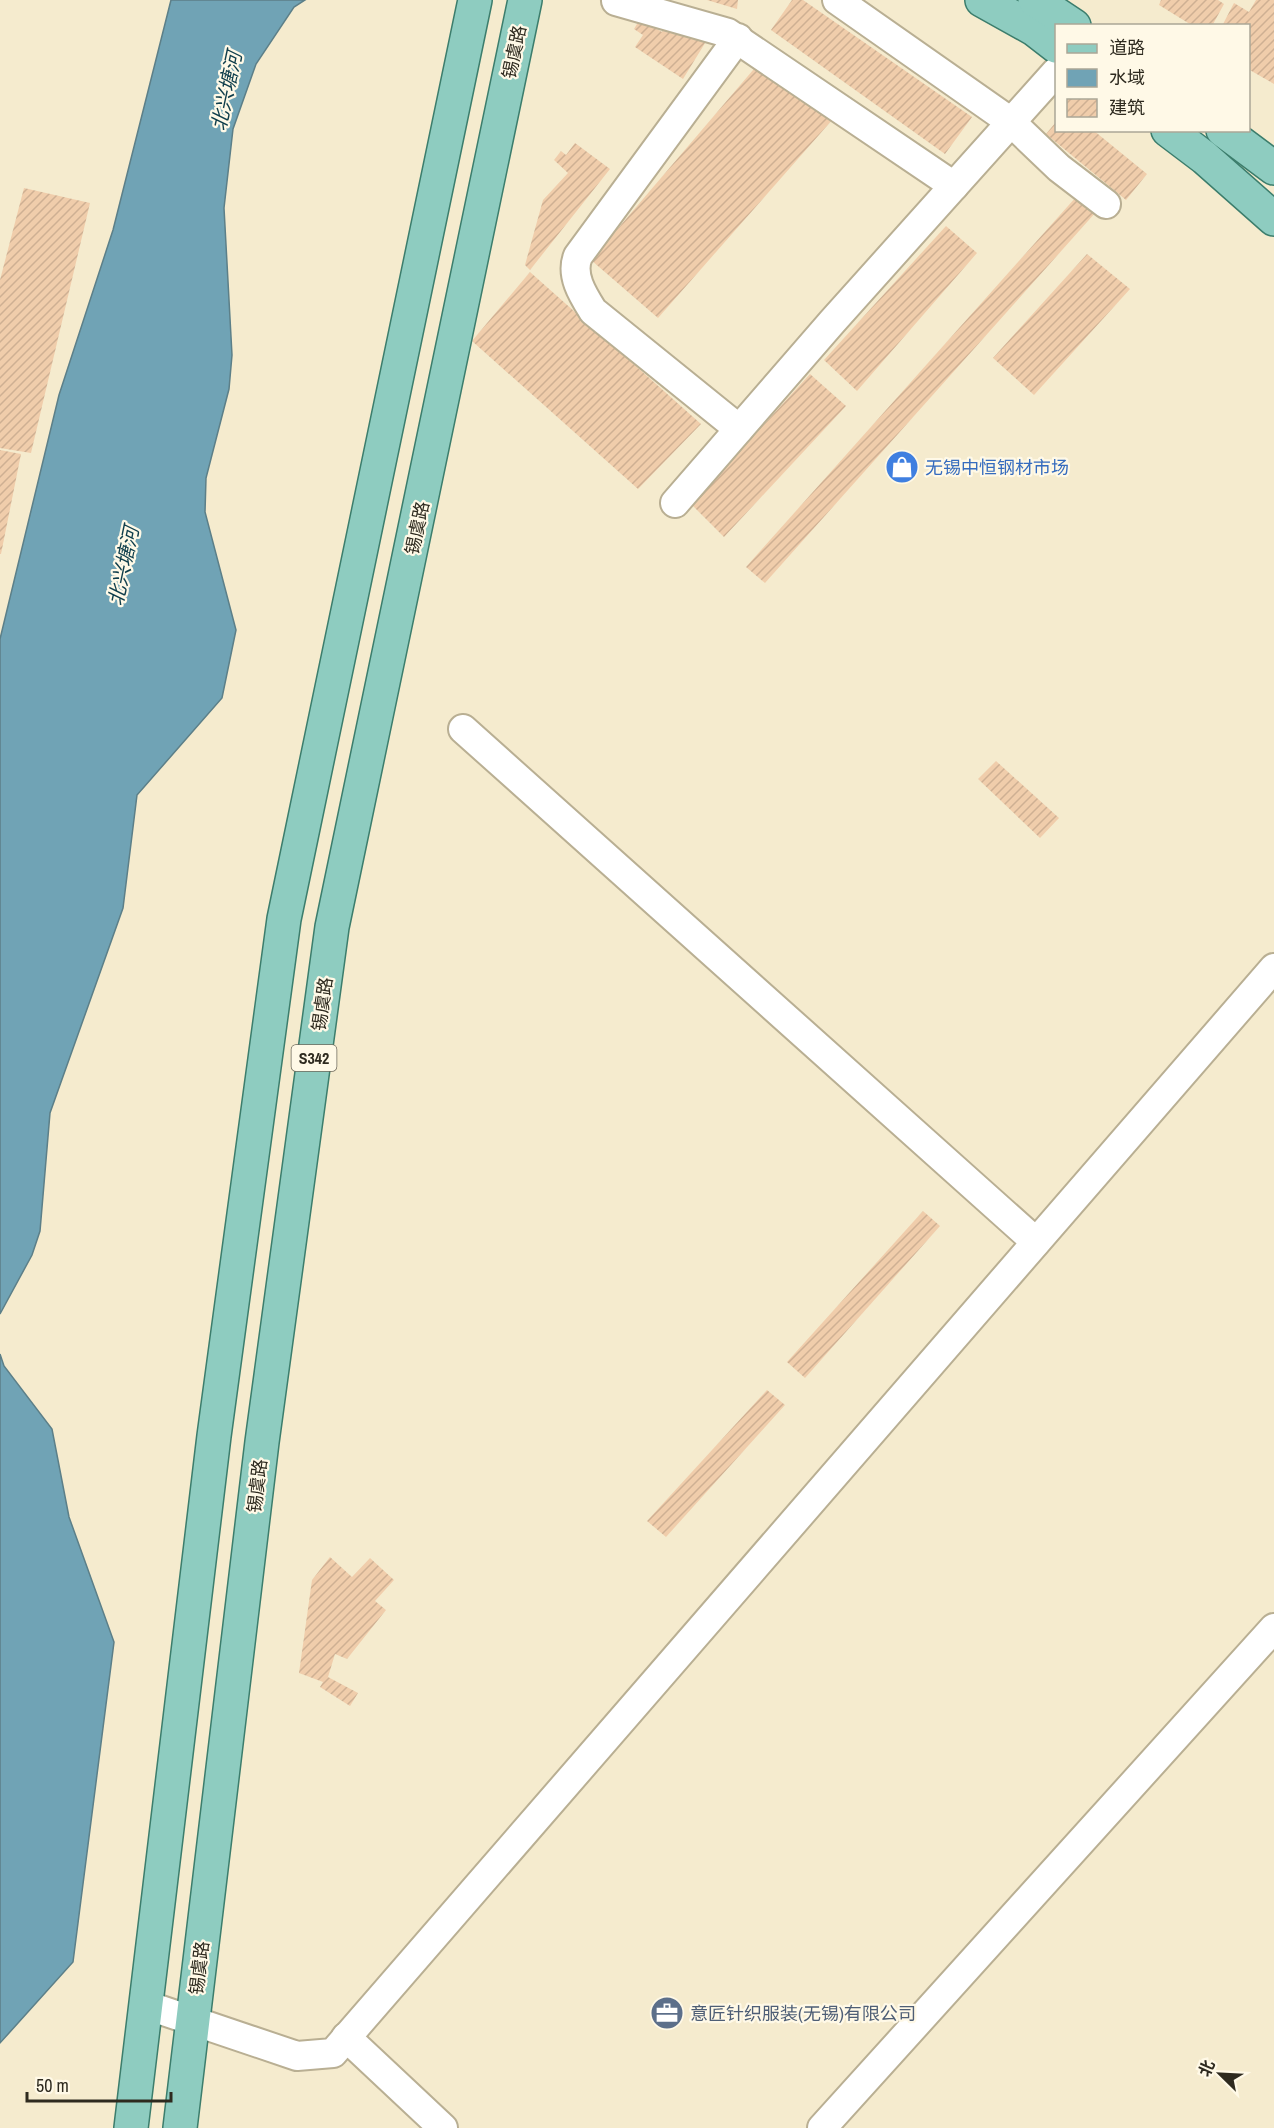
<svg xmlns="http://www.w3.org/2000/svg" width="1274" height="2128" viewBox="0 0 1274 2128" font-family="'Archivo Narrow','Noto Sans SC',sans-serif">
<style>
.water{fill:#70a3b5;stroke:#5c7f88;stroke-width:1.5}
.building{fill:url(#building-hatch)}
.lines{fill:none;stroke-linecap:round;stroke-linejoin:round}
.minor-casing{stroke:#b9af93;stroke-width:32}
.major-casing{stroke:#3c7d6c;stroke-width:36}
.minor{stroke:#fff;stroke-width:28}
.major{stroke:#8eccc0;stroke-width:33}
.labels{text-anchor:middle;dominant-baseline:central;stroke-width:4.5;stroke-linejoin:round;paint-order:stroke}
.shield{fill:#fff9e7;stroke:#6d685b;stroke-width:1.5}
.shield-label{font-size:16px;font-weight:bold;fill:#2e2a1f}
.street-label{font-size:18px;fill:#2e2a1f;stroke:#fff9e7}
.shop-label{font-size:18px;fill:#366cbe;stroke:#fff9e7;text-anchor:start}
.service-label{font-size:18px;fill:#4e5e75;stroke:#fff9e7;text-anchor:start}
.water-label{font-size:20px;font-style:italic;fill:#0e3d4b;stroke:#fff9e7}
</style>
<defs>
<pattern id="building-hatch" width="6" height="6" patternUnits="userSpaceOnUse" patternTransform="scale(1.5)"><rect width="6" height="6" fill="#f0cdab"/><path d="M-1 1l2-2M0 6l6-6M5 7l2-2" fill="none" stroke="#ceb093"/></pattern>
</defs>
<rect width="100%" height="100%" fill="#f5ebce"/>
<!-- water -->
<g class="water">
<polygon points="171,0 305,0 294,7 256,64 233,129 224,208 232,355 229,389 206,478 205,512 236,630 222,698 137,795 123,908 50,1113 40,1231 32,1255 0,1314 0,639 59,395 113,230"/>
<polygon points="0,1354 4,1366 52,1429 69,1517 114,1642 73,1962 0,2043"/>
</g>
<!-- building -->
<g class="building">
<polygon points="707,0 738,0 737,9"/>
<polygon points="792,0 803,0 972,117 945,154 771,30"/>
<polygon points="1161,0 1218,0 1224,4 1212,26 1193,26 1159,5"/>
<polygon points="1256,0 1274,0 1274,84 1248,69 1248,26 1222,26 1234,3 1249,12"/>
<polygon points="640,19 662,32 669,21 710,35 683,79 635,47 643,35 634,29"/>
<polygon points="759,63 833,119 658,318 591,260"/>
<polygon points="1056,122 1056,130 1093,130 1147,174 1126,200 1046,134"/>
<polygon points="575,143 610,169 530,270 525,265 543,200 568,173 554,160 561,151 566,155"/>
<polygon points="24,188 90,203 31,453 0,448 0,280"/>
<polygon points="1076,197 1096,212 765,583 746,567"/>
<polygon points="946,226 977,253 857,391 824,360"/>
<polygon points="1087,254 1130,289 1034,395 993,358"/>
<polygon points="530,272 701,424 638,489 472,341"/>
<polygon points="810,374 846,406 724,537 691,504"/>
<polygon points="0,450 21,454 1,554 0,554"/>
<polygon points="996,761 1059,818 1040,838 978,779"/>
<polygon points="923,1211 940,1226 805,1378 787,1362"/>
<polygon points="767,1390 785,1405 666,1537 647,1521"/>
<polygon points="330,1557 352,1577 370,1558 394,1580 375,1601 386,1610 347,1659 335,1654 328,1677 358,1693 350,1706 320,1687 323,1682 299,1673 312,1580"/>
</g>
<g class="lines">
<!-- minor casing -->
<g class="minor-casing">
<g id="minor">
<polyline points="837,0 1011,122 1059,168 1106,204"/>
<polyline points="616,1 728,33 954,186"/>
<path d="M738,38L578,256C570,275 583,295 593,311L739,429"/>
<polyline points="675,503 832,322 1056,72"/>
<polyline points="463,729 1036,1242"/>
<polyline points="146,2005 297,2056 333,2053 1274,968"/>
<polyline points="346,2037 443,2128"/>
<polyline points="822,2128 1274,1628"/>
</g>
</g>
<!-- major casing -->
<g class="major-casing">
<g id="major">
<polyline points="982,0 1034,29 1056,46"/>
<polyline points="1035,0 1074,26"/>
<polyline points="1168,130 1205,158 1274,219"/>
<polyline points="1223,130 1274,168"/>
<polyline points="131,2128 214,1436 284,919 475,0"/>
<polyline points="180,2128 262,1442 332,927 525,0"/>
</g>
</g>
<!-- minor -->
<use href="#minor" class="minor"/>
<!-- major -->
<use href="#major" class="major"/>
</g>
<!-- icons -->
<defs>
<g id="shop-disc" transform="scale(1.725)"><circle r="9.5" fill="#3f7fe0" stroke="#fff9e7"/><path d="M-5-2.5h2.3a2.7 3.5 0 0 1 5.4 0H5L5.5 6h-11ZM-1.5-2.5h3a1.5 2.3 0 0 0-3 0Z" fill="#fff"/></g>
<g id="office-disc" transform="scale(1.725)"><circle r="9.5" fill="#5c6f8a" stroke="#fff9e7"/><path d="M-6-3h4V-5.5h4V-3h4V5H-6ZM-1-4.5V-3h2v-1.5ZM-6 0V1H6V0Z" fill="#fff"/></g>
</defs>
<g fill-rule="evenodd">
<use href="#shop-disc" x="902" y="467"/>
<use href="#office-disc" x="667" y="2013"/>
</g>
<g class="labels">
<!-- shield labels -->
<rect class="shield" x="291.5" y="1045" width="45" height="26" rx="4.5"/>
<g class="shield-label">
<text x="314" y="1058">S342</text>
</g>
<!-- street labels -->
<g class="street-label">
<text transform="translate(514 52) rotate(-78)">锡虞路</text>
<text transform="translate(417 528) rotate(-78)">锡虞路</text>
<text transform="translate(322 1004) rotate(-82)">锡虞路</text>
<text transform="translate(257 1486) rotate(-83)">锡虞路</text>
<text transform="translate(199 1968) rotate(-83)">锡虞路</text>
</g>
<!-- shop labels -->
<g class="shop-label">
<text x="925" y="467">无锡中恒钢材市场</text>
</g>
<!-- service labels -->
<g class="service-label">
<text x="690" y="2013">意匠针织服装(无锡)有限公司</text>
</g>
<!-- water labels -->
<g class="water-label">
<text transform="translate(226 91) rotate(-78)">北兴塘河</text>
<text transform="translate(123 566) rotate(-78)">北兴塘河</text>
</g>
</g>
<!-- legend -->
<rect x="1055" y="24" width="195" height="108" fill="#fff9e7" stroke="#aba697" stroke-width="1.5"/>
<rect x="1067" y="44" width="30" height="9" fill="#8eccc0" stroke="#aba697" stroke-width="1.5"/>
<text x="1109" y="54" font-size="18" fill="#2e2a1f">道路</text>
<rect x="1067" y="69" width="30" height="18" fill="#70a3b5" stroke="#aba697" stroke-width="1.5"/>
<text x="1109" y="84" font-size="18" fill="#2e2a1f">水域</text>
<rect x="1067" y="99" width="30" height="18" fill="url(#building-hatch)" stroke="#aba697" stroke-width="1.5"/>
<text x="1109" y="114" font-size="18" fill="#2e2a1f">建筑</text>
<!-- north arrow -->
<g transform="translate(1220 2074) rotate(294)" stroke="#fff9e7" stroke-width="4.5" paint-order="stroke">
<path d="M0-4.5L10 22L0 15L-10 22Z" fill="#2e2a1f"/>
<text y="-9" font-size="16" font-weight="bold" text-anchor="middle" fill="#2e2a1f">北</text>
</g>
<!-- scale -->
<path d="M27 2092v9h144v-9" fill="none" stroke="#2e2a1f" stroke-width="3"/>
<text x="36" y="2092" font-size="18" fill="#2e2a1f" stroke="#fff9e7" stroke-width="4.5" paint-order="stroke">50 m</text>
</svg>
